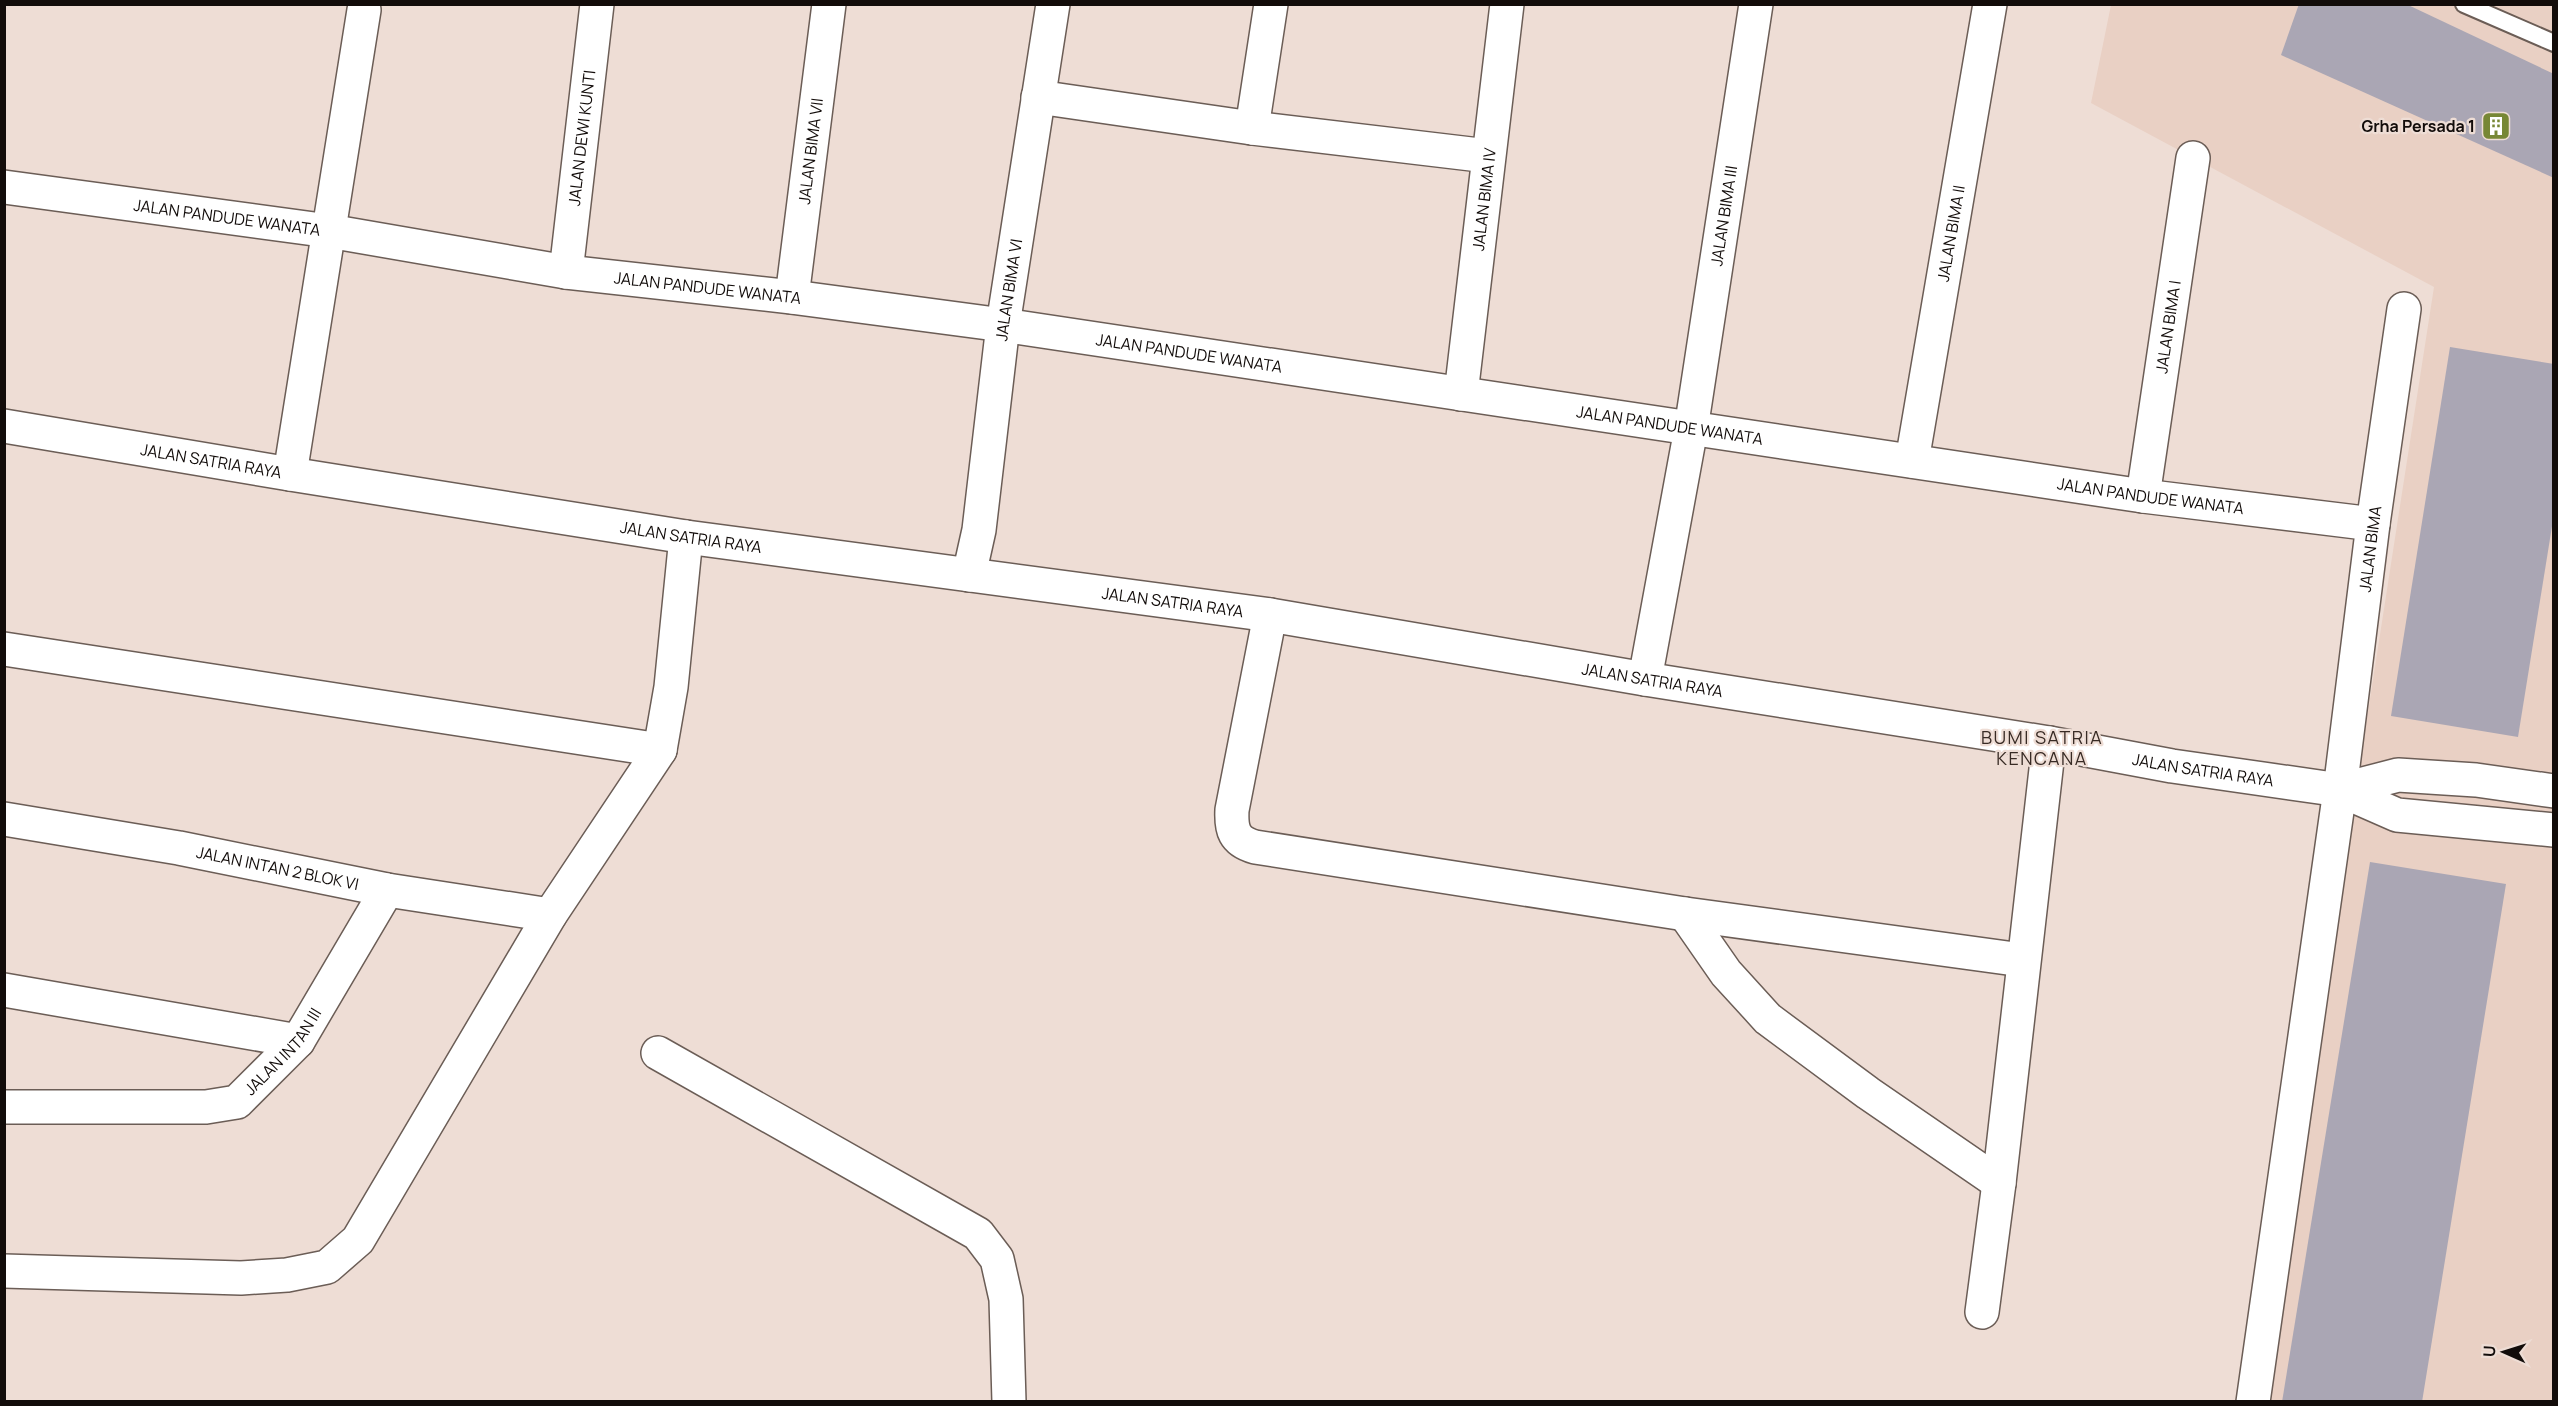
<svg xmlns="http://www.w3.org/2000/svg" width="2558" height="1406" viewBox="0 0 2558 1406" font-family="Manrope,sans-serif">
<style>
.built{fill:#e9d0c4}
.building{fill:#aaa6b4}
.lines{fill:none;stroke-linecap:round;stroke-linejoin:round}
.service-casing{stroke:#6b5d56;stroke-width:20}
.minor-casing{stroke:#6b5d56;stroke-width:36}
.tertiary-casing{stroke:#6b5d56;stroke-width:36}
.service{stroke:#fff;stroke-width:16}
.minor{stroke:#fff;stroke-width:33}
.tertiary{stroke:#fff;stroke-width:33}
.labels{text-anchor:middle;dominant-baseline:central;stroke-width:4.5;stroke-linejoin:round;paint-order:stroke}
.poi-label{font-size:16px;font-weight:bold;fill:#120c0a;stroke:#eeddd5;text-anchor:end}
.street-label{font-size:16px;fill:#120c0a;stroke:#eeddd5}
.neighbourhood-label{font-size:18px;letter-spacing:1.5px;fill:#382b25;stroke:#eeddd5}
</style>
<rect width="100%" height="100%" fill="#eeddd5"/>
<!-- built -->
<polygon class="built" points="2111,5 2553,5 2553,1401 2261,1401 2434,287 2091,103"/>
<!-- building -->
<g class="building">
<polygon points="2299,4 2406,4 2554,74 2554,178 2281,55"/>
<polygon points="2450,347 2554,364 2554,514 2518,737 2391,716"/>
<polygon points="2370,862 2506,884 2422,1402 2282,1402"/>
</g>
<g class="lines">
<!-- service casing -->
<g class="service-casing">
<polyline id="service" points="2464,4 2554,43"/>
</g>
<!-- minor casing -->
<g class="minor-casing">
<g id="minor">
<polyline points="1038,97 1252,128 1488,156"/>
<polyline points="1252,128 1271,4"/>
<path id="s1" d="M4,187L329,231L566,272L792,297L1003,325L2143,496L2373,524"/>
<path id="s2" d="M566,272L597,4"/>
<path id="s3" d="M792,297L829,4"/>
<path id="s4" d="M1461,394L1507,4"/>
<path id="s5" d="M1912,461L1990,4"/>
<polyline points="290,474 364,10"/>
<path id="s6" d="M2143,496L2193,158"/>
<path id="s7" d="M969,575L979,530L1003,325L1053,4"/>
<path d="M1270,615L1232,810C1231,830 1234,841 1255,847L1685,914L2022,960"/>
<polyline points="4,649 660,750"/>
<path id="s8" d="M1645,679L1691,429L1756,4"/>
<path id="s9" d="M4,819L179,848L387,890L550,915"/>
<polyline points="1685,914 1726,973 1768,1019 1868,1093 1999,1183"/>
<polyline points="4,990 298,1041"/>
<polyline points="658,1053 978,1234 997,1259 1006,1299 1009,1402"/>
<path id="s10" d="M4,1107H206L237,1102L298,1041L387,890"/>
<polyline points="4,1271 241,1278 287,1275 327,1267 358,1240 550,915 660,750 671,687 686,537"/>
<polyline points="1982,1312 1999,1183 2049,743"/>
<path id="s11" d="M2253,1402L2340,790L2373,524L2404,309"/>
</g>
</g>
<!-- tertiary casing -->
<g class="tertiary-casing">
<g id="tertiary">
<path id="s12" d="M4,426L290,474L686,537L1270,615L1645,679L2049,743L2172,766L2340,790L2397,815L2554,830"/>
<polyline points="2340,790 2398,775 2476,780 2554,791"/>
</g>
</g>
<!-- service -->
<use href="#service" class="service"/>
<!-- minor -->
<use href="#minor" class="minor"/>
<!-- tertiary -->
<use href="#tertiary" class="tertiary"/>
</g>
<!-- icons -->
<defs>
<g id="building-square" transform="scale(1.5)"><rect x="-9" y="-9" width="18" height="18" rx="4" fill="#778735" stroke="#eeddd5"/><path d="M-4-6H4V6H1V3H-1V6H-4ZM-2.5-4.3h1.7v1.8h-1.7ZM.8-4.3h1.7v1.8H.8ZM-2.5-1h1.7V.8h-1.7ZM.8-1h1.7V.8H.8Z" fill="#fff"/></g>
</defs>
<g fill-rule="evenodd">
<use href="#building-square" x="2496" y="126"/>
</g>
<g class="labels">
<!-- poi labels -->
<g class="poi-label">
<text x="2475" y="126">Grha Persada 1</text>
</g>
<!-- street labels -->
<g class="street-label">
<text stroke="none"><textPath href="#s2" startOffset="135">JALAN DEWI KUNTI</textPath></text>
<text stroke="none"><textPath href="#s3" startOffset="147">JALAN BIMA VII</textPath></text>
<text stroke="none"><textPath href="#s4" startOffset="196">JALAN BIMA IV</textPath></text>
<text stroke="none"><textPath href="#s1" startOffset="225">JALAN PANDUDE WANATA</textPath></text>
<text stroke="none"><textPath href="#s8" startOffset="470">JALAN BIMA III</textPath></text>
<text stroke="none"><textPath href="#s5" startOffset="231">JALAN BIMA II</textPath></text>
<text stroke="none"><textPath href="#s1" startOffset="711">JALAN PANDUDE WANATA</textPath></text>
<text stroke="none"><textPath href="#s7" startOffset="288">JALAN BIMA VI</textPath></text>
<text stroke="none"><textPath href="#s6" startOffset="171">JALAN BIMA I</textPath></text>
<text stroke="none"><textPath href="#s1" startOffset="1197">JALAN PANDUDE WANATA</textPath></text>
<text stroke="none"><textPath href="#s1" startOffset="1683">JALAN PANDUDE WANATA</textPath></text>
<text stroke="none"><textPath href="#s12" startOffset="210">JALAN SATRIA RAYA</textPath></text>
<text stroke="none"><textPath href="#s1" startOffset="2169">JALAN PANDUDE WANATA</textPath></text>
<text stroke="none"><textPath href="#s12" startOffset="696">JALAN SATRIA RAYA</textPath></text>
<text stroke="none"><textPath href="#s11" startOffset="861">JALAN BIMA</textPath></text>
<text stroke="none"><textPath href="#s12" startOffset="1182">JALAN SATRIA RAYA</textPath></text>
<text stroke="none"><textPath href="#s12" startOffset="1668">JALAN SATRIA RAYA</textPath></text>
<text stroke="none"><textPath href="#s12" startOffset="2226">JALAN SATRIA RAYA</textPath></text>
<text stroke="none"><textPath href="#s9" startOffset="278">JALAN INTAN 2 BLOK VI</textPath></text>
<text stroke="none"><textPath href="#s10" startOffset="302">JALAN INTAN III</textPath></text>
</g>
<!-- neighbourhood labels -->
<g class="neighbourhood-label">
<text x="2042" y="737">BUMI SATRIA<tspan x="2042" dy="21">KENCANA</tspan></text>
</g>
</g>
<!-- border -->
<rect width="2558" height="1406" fill="none" stroke="#120c0a" stroke-width="12"/>
<!-- north arrow -->
<g transform="translate(2504 1352) rotate(273)" stroke="#eeddd5" stroke-width="4.5" paint-order="stroke">
<path d="M0-4.5L10 22L0 15L-10 22Z" fill="#120c0a"/>
<text y="-9" font-size="16" font-weight="bold" text-anchor="middle" fill="#120c0a">U</text>
</g>
</svg>
